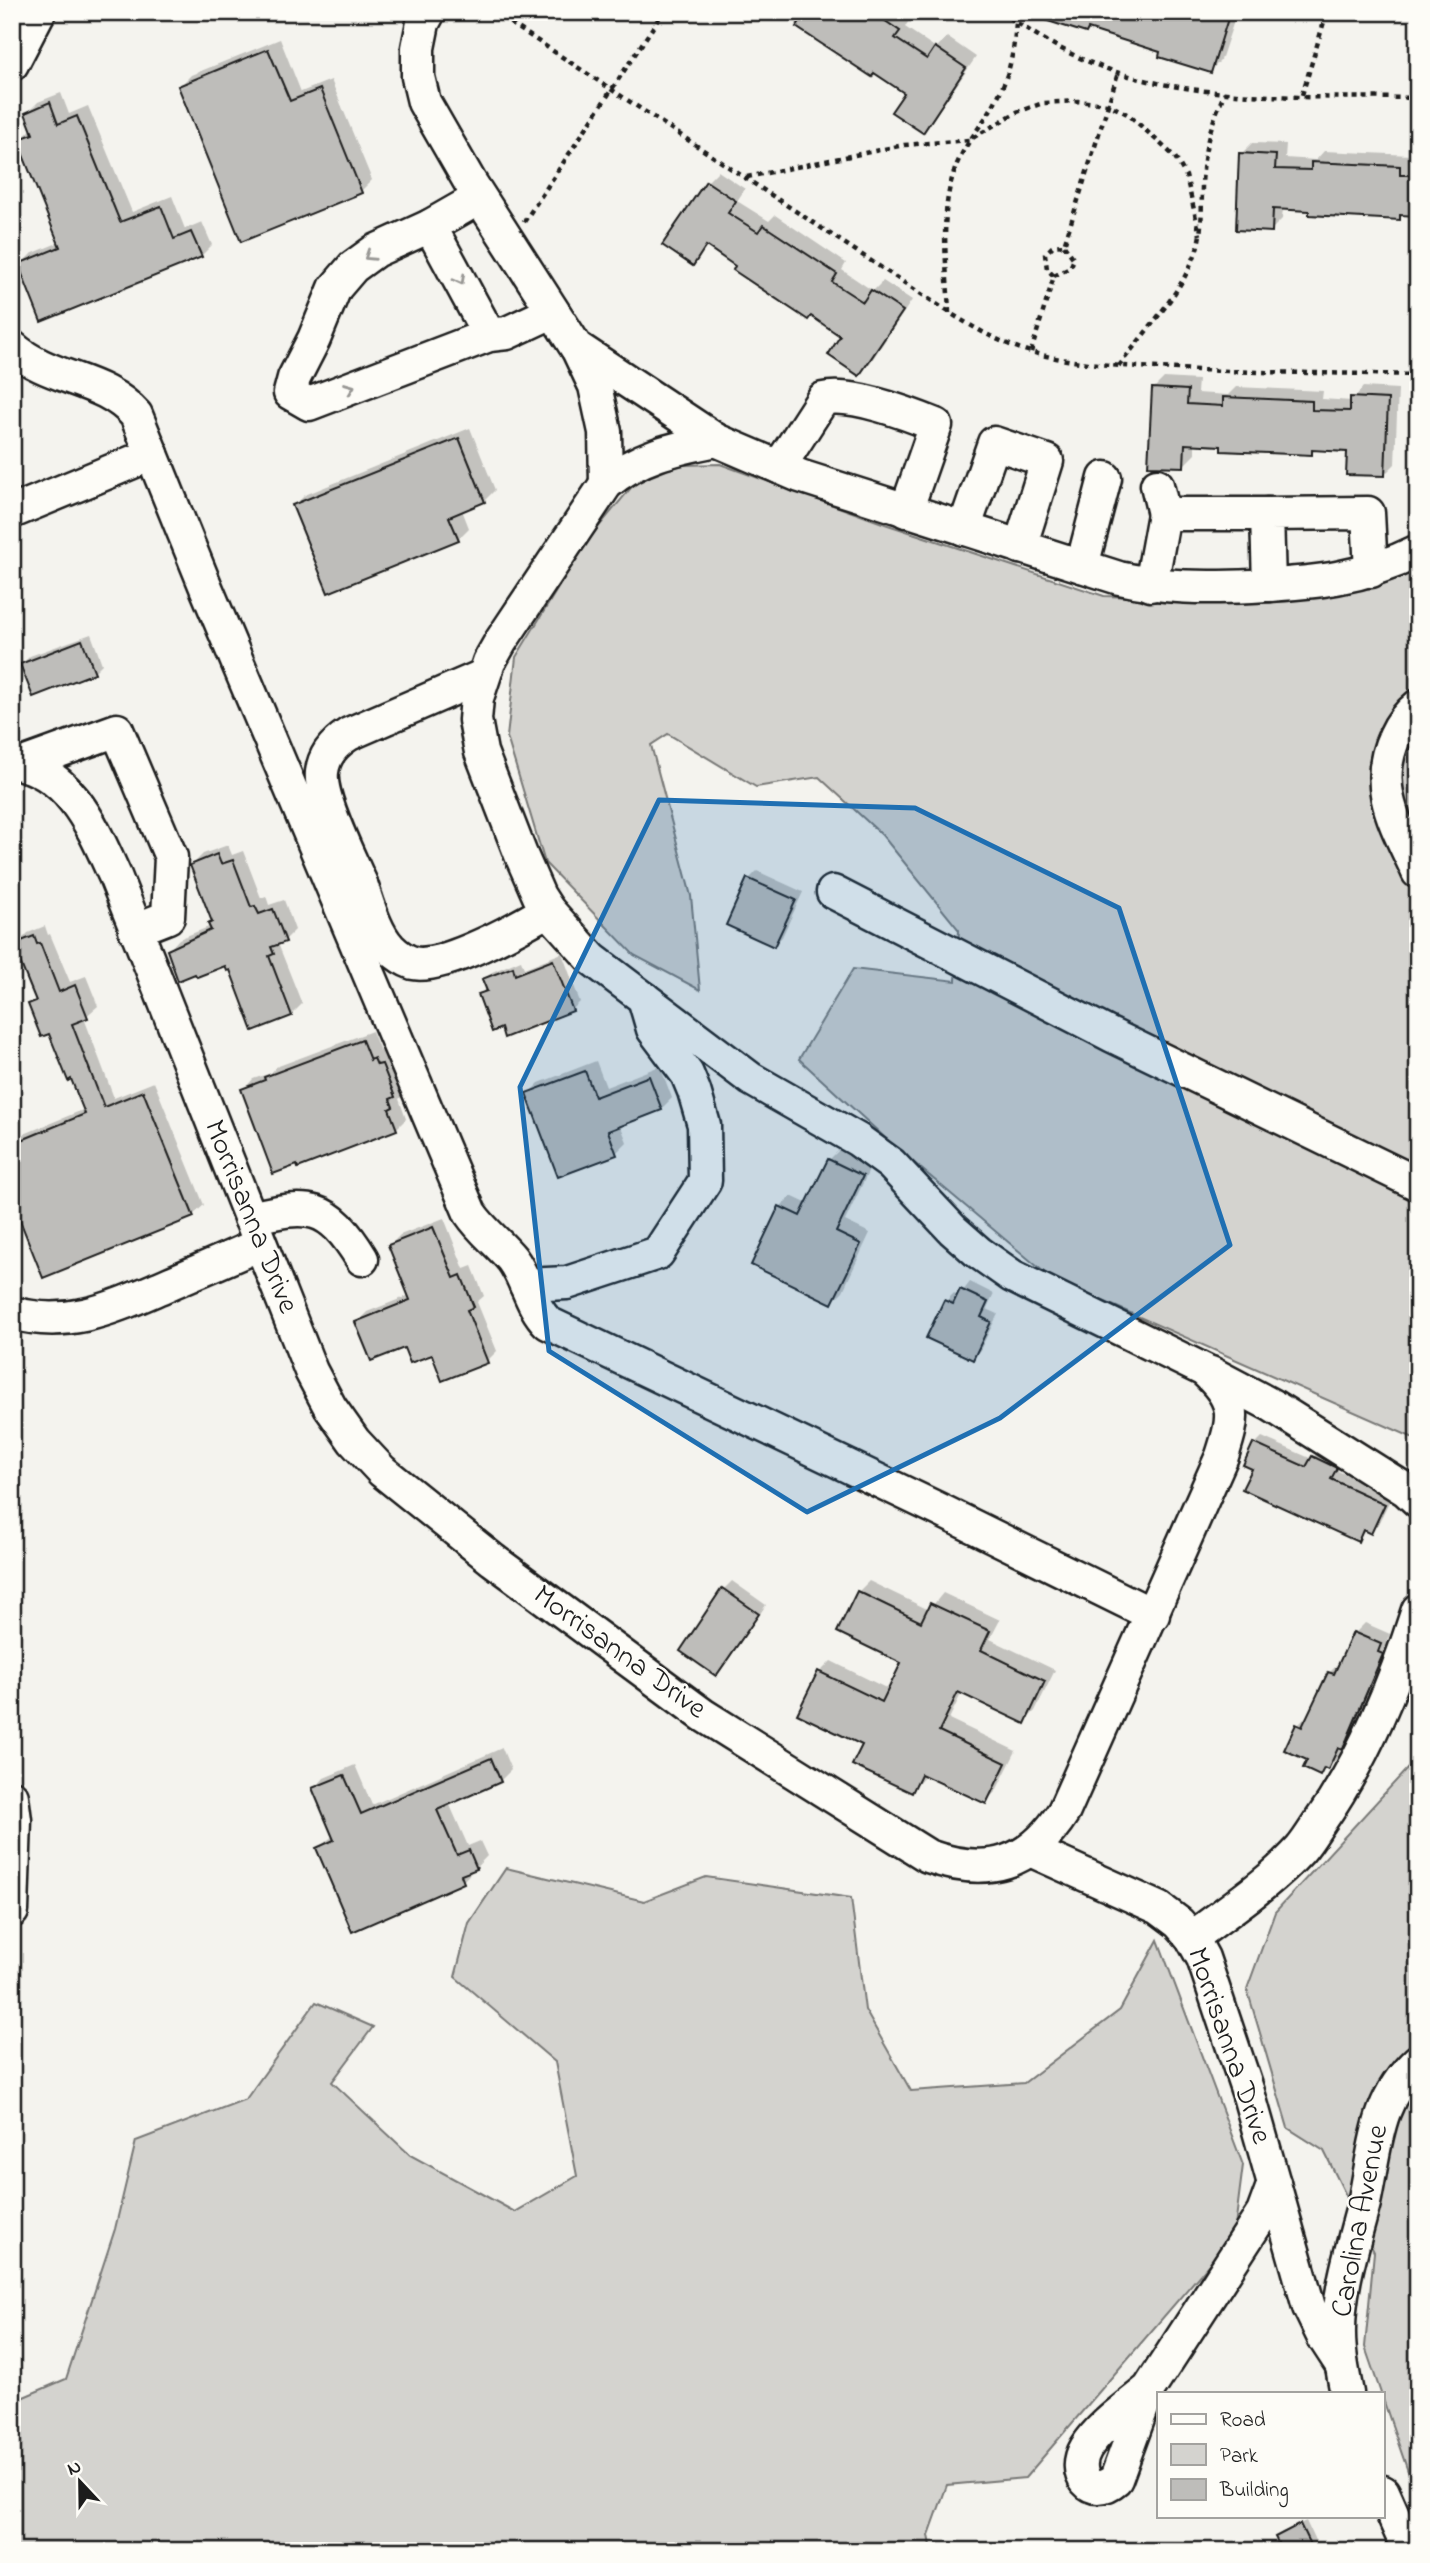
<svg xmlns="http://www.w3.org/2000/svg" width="1430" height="2563" viewBox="0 0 1430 2563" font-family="'Indie Flower',sans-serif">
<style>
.green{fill:#d4d3cf;stroke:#787876;stroke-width:2}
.shadow{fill:#0003}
.building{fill:#bebdba;stroke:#1c1c1c;stroke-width:2}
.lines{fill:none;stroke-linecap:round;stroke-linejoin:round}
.minor-casing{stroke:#1c1c1c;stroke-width:37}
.path{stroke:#1c1c1c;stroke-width:4.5;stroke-dasharray:5 5;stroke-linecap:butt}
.minor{stroke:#fdfcf7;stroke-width:32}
.oneway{stroke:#989794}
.marked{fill:#1f6fb2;fill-opacity:0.2;stroke:#1f6fb2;stroke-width:5;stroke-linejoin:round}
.labels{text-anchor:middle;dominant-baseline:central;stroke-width:5;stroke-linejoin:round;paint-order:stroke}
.street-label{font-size:30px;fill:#1c1c1c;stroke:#fdfcf7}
</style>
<rect width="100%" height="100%" fill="#f4f3ee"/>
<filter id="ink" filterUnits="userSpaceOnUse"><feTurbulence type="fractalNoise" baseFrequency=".0143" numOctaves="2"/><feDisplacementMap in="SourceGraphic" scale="14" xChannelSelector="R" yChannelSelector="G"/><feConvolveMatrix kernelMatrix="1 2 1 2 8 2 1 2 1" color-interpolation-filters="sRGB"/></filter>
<g filter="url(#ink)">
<!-- green -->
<g class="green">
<polygon points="720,464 888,525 1104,596 1257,601 1361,589 1418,563 1418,1440 1051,1278 893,1145 799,1059 853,969 956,981 959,930 882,835 819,777 756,787 668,734 651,745 691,896 700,990 634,955 545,863 507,737 516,657 586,542 649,466"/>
<polygon points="1418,1757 1418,2493 1412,2483 1365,2347 1374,2252 1324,2151 1288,2128 1247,1989 1275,1912"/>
<polygon points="506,1868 644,1901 706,1877 851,1898 865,2010 911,2091 1024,2083 1120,2010 1158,1940 1243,2165 1234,2235 1025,2478 947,2485 929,2535 932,2551 12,2551 12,2402 66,2379 115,2229 136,2141 246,2099 316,2002 373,2027 332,2082 410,2155 515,2212 577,2176 555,2062 455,1977 469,1923"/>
</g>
<!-- shadow -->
<g class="shadow">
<polygon points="744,12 764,12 756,20"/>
<polygon points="786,12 899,12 910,19 905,27 936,48 947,37 976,57 933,119 922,130 906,92"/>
<polygon points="1038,12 1237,12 1221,60 1210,71 1162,51"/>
<polygon points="280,39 301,92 331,80 372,180 361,191 180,86 191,75"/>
<polygon points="61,93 69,114 88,106 132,212 172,196 185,229 202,222 212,245 201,256 20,265 31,254 60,242 19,141 33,128 27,113 38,102"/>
<polygon points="1252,143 1286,144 1285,158 1316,160 1324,151 1411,155 1410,164 1418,164 1418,214 1403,213 1399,218 1283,208 1282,219 1271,230 1241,154"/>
<polygon points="718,171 745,189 737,201 769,221 775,215 846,263 842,270 873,291 883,281 912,300 870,363 859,374 843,335 708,246 693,263 707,182"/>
<polygon points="1164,378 1198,380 1197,393 1228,395 1236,387 1323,391 1322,399 1352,401 1363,387 1398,389 1395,464 1384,475 1349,450 1315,449 1311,453 1195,443 1195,454 1184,465 1153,389"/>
<polygon points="470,428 495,490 484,501 462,510 469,528 458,539 294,506 305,495"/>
<polygon points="91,634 102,664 94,672 22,664 30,656"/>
<polygon points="228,845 232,855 243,851 261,898 266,896 269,905 284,900 295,930 279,946 302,1004 291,1015 226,964 169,950 179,939 211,926 214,921 192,865 203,854"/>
<polygon points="757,871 803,892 782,937 774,945 728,924 749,879"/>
<polygon points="45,926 48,935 50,934 70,982 86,976 98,1006 84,1018 114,1098 154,1082 204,1205 193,1215 12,1196 12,1139 85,1109 50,1032 30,1004 36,998 18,943 28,933"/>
<polygon points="562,953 580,1002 572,1010 502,1026 480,995 487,987 484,980 492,972 521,960 524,968"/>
<polygon points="372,1031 380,1051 384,1049 404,1086 400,1090 402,1096 399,1099 406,1119 396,1129 243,1090 253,1079 271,1073 276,1067"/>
<polygon points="596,1061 606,1087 660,1066 672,1098 661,1109 620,1124 627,1142 616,1153 528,1094 539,1083"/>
<polygon points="840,1149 872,1164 845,1221 870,1233 843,1291 832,1302 753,1264 780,1207 791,1196 808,1204 829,1160"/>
<polygon points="444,1218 464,1269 472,1266 484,1296 477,1302 497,1351 487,1361 405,1345 357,1322 367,1312 410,1295 390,1245 400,1235"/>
<polygon points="970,1282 994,1294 987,1309 998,1314 980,1350 972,1358 946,1301 954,1293 959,1296"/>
<polygon points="1262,1437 1312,1459 1321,1449 1343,1460 1338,1471 1392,1496 1378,1524 1371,1531 1366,1530 1358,1540 1254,1468 1255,1444"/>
<polygon points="732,1581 766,1605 724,1666 716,1674 724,1589"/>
<polygon points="869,1581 929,1610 943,1593 1000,1620 990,1639 1055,1670 1035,1711 1024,1722 962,1692 949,1719 1016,1751 996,1791 985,1802 926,1774 911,1791 864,1744 820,1672 831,1661 890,1690 904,1662 858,1592"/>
<polygon points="1365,1623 1390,1634 1386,1642 1391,1644 1351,1738 1344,1745 1338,1758 1319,1774 1309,1760 1298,1725 1308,1715 1329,1673 1339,1663 1355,1633"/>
<polygon points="502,1748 511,1770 500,1781 449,1803 468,1846 480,1841 487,1856 463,1881 353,1929 318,1848 334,1835 314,1789 324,1778 355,1765 372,1805"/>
<polygon points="1306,2521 1320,2551 1288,2551 1277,2537 1282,2532"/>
</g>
<!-- building -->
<g class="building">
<polygon points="783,12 872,12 900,31 895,38 927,59 935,47 966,68 923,133 891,112 904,93 874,73 872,77 796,27 799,23"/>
<polygon points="1033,12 1230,12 1211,73 1159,57 1160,52 1088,29 1086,33 1032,16"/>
<polygon points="268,49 290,101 320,89 362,193 241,242 178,86"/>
<polygon points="50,102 58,124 77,116 120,222 161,206 174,239 191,232 202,257 41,322 18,264 60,247 17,140 33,134 25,113"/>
<polygon points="1239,153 1276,155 1275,169 1311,170 1311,162 1400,166 1400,175 1418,175 1418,216 1400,215 1400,220 1309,215 1309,211 1273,209 1272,232 1236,230"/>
<polygon points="706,181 736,201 728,213 758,232 763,225 837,274 832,282 863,302 871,290 903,311 859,376 828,355 840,336 811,316 808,320 733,270 735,266 706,246 693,266 662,245"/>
<polygon points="1152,388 1188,390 1187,404 1223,406 1223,397 1312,401 1312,410 1350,411 1350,397 1388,399 1385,476 1346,475 1347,452 1312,450 1312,455 1221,451 1221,446 1185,444 1184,467 1148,466"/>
<polygon points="459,438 485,502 449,517 459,540 328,593 292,505"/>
<polygon points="82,640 95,673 33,697 20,664"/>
<polygon points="217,854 221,864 233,860 251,907 255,906 259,914 273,909 286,942 271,947 274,954 269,956 292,1016 253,1031 230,970 227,971 225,966 197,977 195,974 178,981 167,950 211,930 208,924 212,922 190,865"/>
<polygon points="747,878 796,900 774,947 726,925"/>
<polygon points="34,936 37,944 40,943 59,992 75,985 88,1018 72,1024 104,1107 143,1091 194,1217 43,1278 19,1218 12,1220 12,1144 85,1114 71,1079 68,1081 49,1034 41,1037 28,1004 36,1001 16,952 19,951 16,943"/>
<polygon points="553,960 573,1011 504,1038 501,1028 492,1032 478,994 487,991 482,979 513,967 515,975"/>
<polygon points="362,1040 370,1060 374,1058 377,1065 382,1064 395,1097 390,1099 393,1107 389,1109 397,1130 298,1168 297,1165 273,1174 241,1089 265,1080 264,1077"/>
<polygon points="585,1071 595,1097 649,1076 662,1110 608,1131 617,1155 558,1177 526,1093"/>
<polygon points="828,1159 863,1176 836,1232 861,1244 832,1304 751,1265 779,1206 800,1216"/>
<polygon points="433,1227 454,1278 461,1275 474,1307 467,1310 488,1363 442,1381 432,1355 410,1363 404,1348 371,1361 355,1322 410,1300 388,1245"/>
<polygon points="960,1289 988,1302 981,1317 991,1322 973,1360 926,1338 944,1300 953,1304"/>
<polygon points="1253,1443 1306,1467 1312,1456 1337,1468 1331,1479 1385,1504 1371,1534 1363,1530 1358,1542 1242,1489 1252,1469 1243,1465"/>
<polygon points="722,1588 759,1614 716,1676 680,1651"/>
<polygon points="857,1591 921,1622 930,1603 990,1631 981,1650 1045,1681 1025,1724 958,1692 939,1731 1006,1763 986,1804 921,1774 912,1793 852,1765 862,1745 797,1714 818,1671 882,1702 901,1663 837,1632"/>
<polygon points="1353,1632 1381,1644 1378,1652 1383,1654 1347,1739 1342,1750 1338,1748 1328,1770 1324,1768 1320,1776 1303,1768 1307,1760 1284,1750 1296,1724 1302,1727 1328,1672 1334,1674"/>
<polygon points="491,1758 501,1782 437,1810 457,1855 469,1850 477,1869 461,1875 464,1883 352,1932 316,1848 334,1840 312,1788 344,1775 361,1814"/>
<polygon points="1300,2524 1313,2551 1282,2551 1275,2537"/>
</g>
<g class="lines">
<!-- minor casing -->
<g class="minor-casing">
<g id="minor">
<path d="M429,12L423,23L418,48V77L424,102L470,182L576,347L716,440L800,476L1119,578C1164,588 1206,588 1252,586C1313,583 1362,579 1418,551"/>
<polyline points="12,64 39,12"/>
<polyline points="479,198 430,226 375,251 353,267 335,288 314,339 294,378 290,393 309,404 489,335 507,333 552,312"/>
<polyline points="430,226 489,335"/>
<path d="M12,347C50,381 103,377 136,415L207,590L470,1213C482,1231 499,1243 512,1259C527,1279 530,1305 548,1323L938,1509L1153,1615"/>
<polyline points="577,348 595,386 605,432 606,484"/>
<path d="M779,467L823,399C851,392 909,414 936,425L906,511"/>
<polyline points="1157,485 1164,514"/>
<polyline points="12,512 152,454"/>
<polyline points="964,529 994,443 1047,461 1020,547"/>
<polyline points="1082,566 1105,478"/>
<polyline points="1151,585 1164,514 1267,514"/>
<polyline points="1269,585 1267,514 1368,513 1371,571"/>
<path d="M1418,706C1408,714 1400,725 1395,736C1371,787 1397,826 1418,872"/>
<path d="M12,762C71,771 93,828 115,876L311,1371L330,1407L354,1441L382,1471L493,1560L703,1715L928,1856C988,1877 1030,1865 1064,1811L1222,1456C1235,1416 1238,1401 1204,1370L1012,1276L978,1252L953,1230L891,1164L858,1140L751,1079L592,959L548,910L539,896L521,855L481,752L475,720L477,698L489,662L501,641L606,484C637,456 677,448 716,440"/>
<polyline points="23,764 117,730 171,857 168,917 135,930"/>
<path d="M361,884C350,858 319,798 322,772C324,754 335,743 349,734L483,676"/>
<path d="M343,891L361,884C368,904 375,932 390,948C396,954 404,960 413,963C443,970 521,926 548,910"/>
<polyline points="833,892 1111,1035 1418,1184"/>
<path d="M250,1218C309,1204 328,1203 362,1259"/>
<polyline points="526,1285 567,1283 658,1253 705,1181 704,1125 694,1091 687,1074 653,1029 644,998"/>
<path d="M12,1313C71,1329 114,1307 166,1285C198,1271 229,1258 260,1244"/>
<polyline points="1211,1373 1273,1406 1406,1490 1418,1501"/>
<polyline points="12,1797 15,1820 12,1911"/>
<polyline points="1030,1850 1159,1908 1179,1923 1192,1938 1203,1958 1248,2092 1309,2307 1324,2338 1341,2364"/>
<path d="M1192,1938C1228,1910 1269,1884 1300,1850C1307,1842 1313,1832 1319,1823C1364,1759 1394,1685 1418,1610"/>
<path d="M1149,2389C1129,2406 1100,2425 1086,2448C1071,2473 1091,2501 1116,2479L1149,2389L1263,2213L1274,2183"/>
<path d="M1347,2393C1343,2374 1339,2354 1339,2335C1338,2290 1353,2246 1364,2203C1376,2149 1374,2102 1418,2061"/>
<polyline points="1383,2492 1409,2551"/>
</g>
</g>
<!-- path -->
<g class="path">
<path d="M494,12L950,313C976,329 1002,344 1031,352C1079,366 1129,366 1178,369C1258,373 1338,373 1418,375"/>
<path d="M1001,12C1029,31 1058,49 1089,62C1190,104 1310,96 1418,98"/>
<polyline points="1302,95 1327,12"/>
<polyline points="747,177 904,145 969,140 1017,112 1043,103 1078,101 1108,104 1129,115 1175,157 1186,176 1200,235"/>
<polyline points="524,222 663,12"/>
<polyline points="1054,276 1070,268 1074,259 1064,245"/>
<path d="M949,313C947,263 938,211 957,164C967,140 985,122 996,100C1010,75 1014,50 1016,22"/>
<polyline points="1031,352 1054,276 1047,269 1045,254 1053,246 1064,245 1118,73"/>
<path d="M1119,366C1145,331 1179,296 1195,255C1205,227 1200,199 1203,170C1205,142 1214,117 1225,92"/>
</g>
<!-- minor -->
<use href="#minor" class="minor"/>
</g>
<!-- one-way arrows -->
<defs><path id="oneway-chevron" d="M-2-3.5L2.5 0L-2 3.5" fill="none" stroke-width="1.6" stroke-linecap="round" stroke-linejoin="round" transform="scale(1.75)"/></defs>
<g class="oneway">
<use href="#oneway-chevron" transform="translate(369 256) rotate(147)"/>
<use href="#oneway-chevron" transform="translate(460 280) rotate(62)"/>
<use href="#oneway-chevron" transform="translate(350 388) rotate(-21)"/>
</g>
</g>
<!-- marked area -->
<path class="marked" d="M659,800L915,808L1119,908L1230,1245L1000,1418L807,1512L549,1351L520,1087Z"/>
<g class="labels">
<!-- street labels -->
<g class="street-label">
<text transform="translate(250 1217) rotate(68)">Morrisanna Drive</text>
<text transform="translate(619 1653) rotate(36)">Morrisanna Drive</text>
<text transform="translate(1228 2046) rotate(71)">Morrisanna Drive</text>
<text transform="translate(1361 2221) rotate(-79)">Carolina Avenue</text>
</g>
</g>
<!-- margin -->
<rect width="1430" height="2563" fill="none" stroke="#fdfcf7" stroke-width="42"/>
<rect x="21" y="21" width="1388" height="2521" fill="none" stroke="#1c1c1c" stroke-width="2.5" filter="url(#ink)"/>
<!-- legend -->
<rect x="1157" y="2392" width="228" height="126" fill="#fdfcf7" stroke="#a3a29f" stroke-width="2"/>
<rect x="1171" y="2414" width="35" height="10" fill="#fdfcf7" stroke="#a3a29f" stroke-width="2"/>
<text x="1220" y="2426" font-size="21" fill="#1c1c1c">Road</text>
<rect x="1171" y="2444" width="35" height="21" fill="#d4d3cf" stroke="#a3a29f" stroke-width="2"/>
<text x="1220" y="2462" font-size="21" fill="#1c1c1c">Park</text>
<rect x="1171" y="2479" width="35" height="21" fill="#bebdba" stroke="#a3a29f" stroke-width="2"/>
<text x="1220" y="2496" font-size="21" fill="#1c1c1c">Building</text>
<!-- north arrow -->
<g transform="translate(80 2482) rotate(338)" stroke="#fdfcf7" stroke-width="5" paint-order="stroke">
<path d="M0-5L12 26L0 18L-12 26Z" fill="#1c1c1c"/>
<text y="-10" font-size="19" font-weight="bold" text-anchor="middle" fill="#1c1c1c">N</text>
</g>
</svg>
